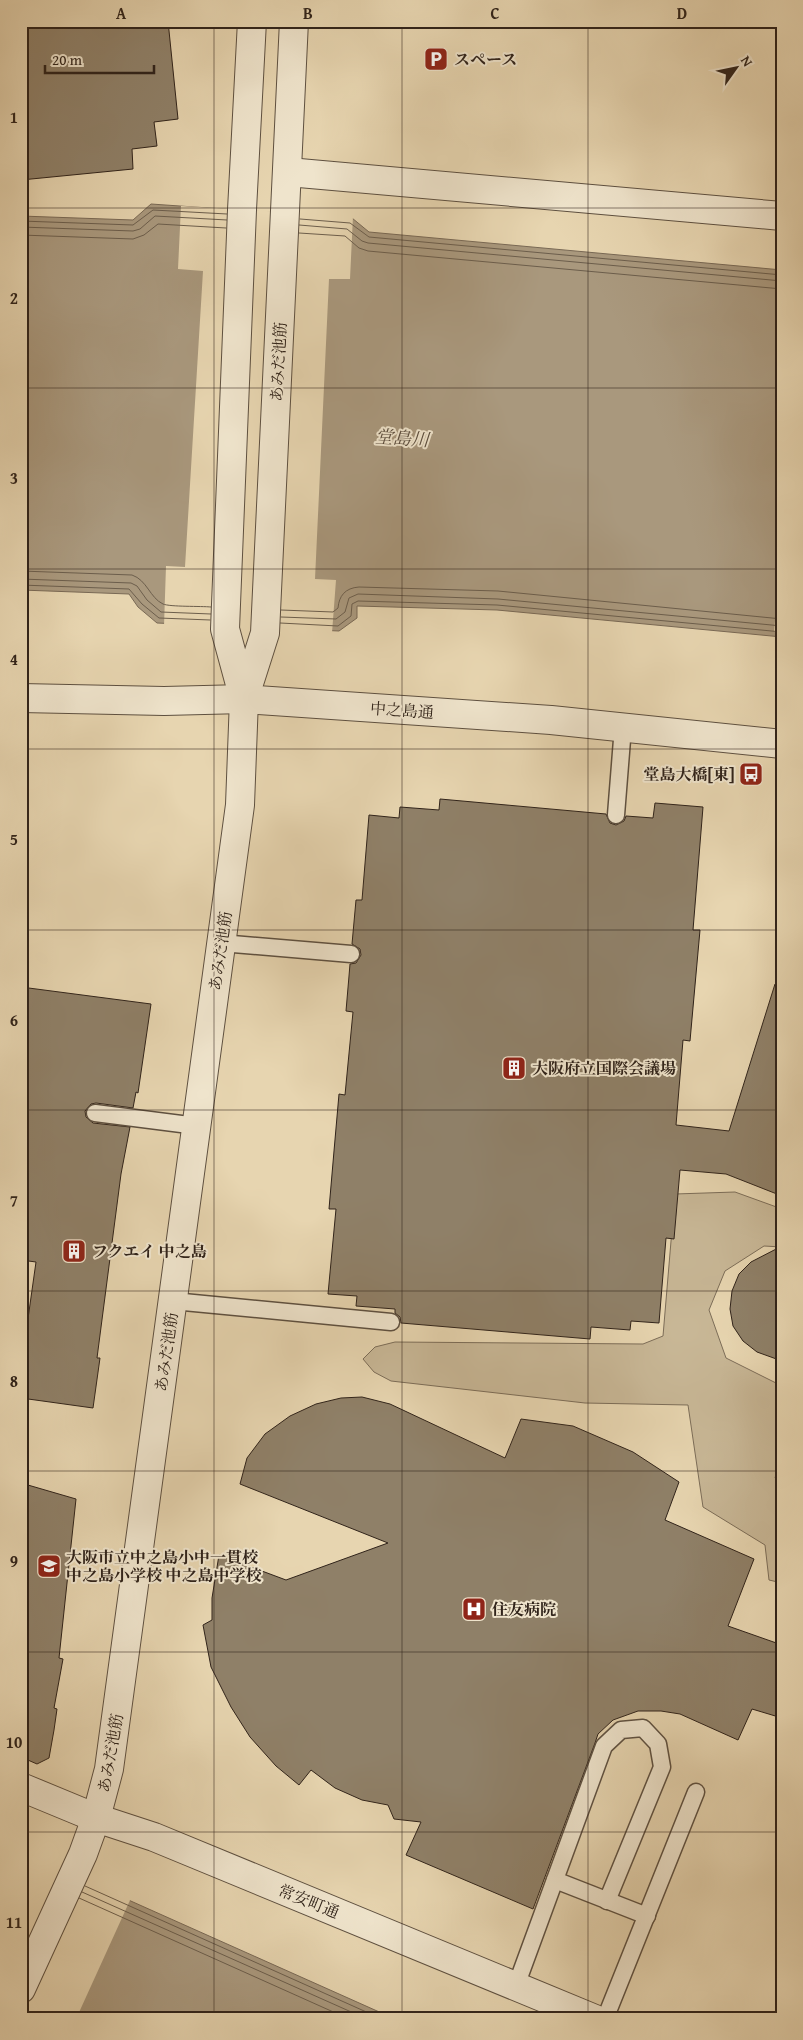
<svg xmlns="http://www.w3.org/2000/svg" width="803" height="2040" viewBox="0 0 803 2040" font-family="'Gentium Book Plus','Noto Serif JP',serif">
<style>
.green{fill:#c8b796;stroke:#7c6d58}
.water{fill:#a9987d;stroke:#796955}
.pier{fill:#e7d5b0}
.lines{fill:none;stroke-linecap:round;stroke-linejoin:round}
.shore{stroke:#6c5e4c;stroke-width:1}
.building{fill:#8f8068;stroke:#30231a}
.service-casing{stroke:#5e5040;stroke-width:19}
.minor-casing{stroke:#5e5040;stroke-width:30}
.tertiary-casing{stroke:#5e5040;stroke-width:30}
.service{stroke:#efe4cc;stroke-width:16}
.minor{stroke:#efe4cc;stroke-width:28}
.tertiary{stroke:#efe4cc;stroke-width:28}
.grid{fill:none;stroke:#30231a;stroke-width:1;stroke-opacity:0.55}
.labels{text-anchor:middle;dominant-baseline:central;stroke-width:4;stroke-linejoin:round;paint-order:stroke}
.poi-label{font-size:16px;font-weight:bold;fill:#30231a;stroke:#efe4cc;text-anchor:start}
.street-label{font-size:16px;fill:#30231a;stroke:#efe4cc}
.water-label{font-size:18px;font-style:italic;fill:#5a4c3d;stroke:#efe4cc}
.neatline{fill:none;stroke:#30231a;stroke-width:2}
.grid-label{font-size:16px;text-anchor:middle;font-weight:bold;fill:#30231a}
</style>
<rect width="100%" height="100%" fill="#e7d5b0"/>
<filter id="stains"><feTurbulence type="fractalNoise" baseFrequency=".004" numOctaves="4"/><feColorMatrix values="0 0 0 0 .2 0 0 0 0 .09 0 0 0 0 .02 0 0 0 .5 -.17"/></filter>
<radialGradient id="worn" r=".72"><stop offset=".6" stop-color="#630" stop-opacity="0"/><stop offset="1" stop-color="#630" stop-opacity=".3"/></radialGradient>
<!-- green -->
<polygon class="green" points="735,1192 782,1209 782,1247 764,1246 725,1271 709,1310 726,1358 778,1384 782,1391 782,1454 775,1478 782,1482 782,1583 769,1580 765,1545 703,1507 688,1405 585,1403 391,1381 374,1372 363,1359 375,1347 395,1342 643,1344 663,1336 675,1194"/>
<!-- water -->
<g class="water">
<polygon points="151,204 352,218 369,232 782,270 782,637 497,610 357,606 357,618 339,631 157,623 138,607 129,594 21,590 21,216 133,220"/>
<polygon points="21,1852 395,2019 21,2019"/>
</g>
<!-- pier -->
<g class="pier">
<polygon points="181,206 353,216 350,279 329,279 315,579 336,580 332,633 164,626 166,566 185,567 203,271 178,269"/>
<polygon points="779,576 782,576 782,633 774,632"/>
<polygon points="21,1850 131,1898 76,2019 21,2019"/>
</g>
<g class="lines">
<!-- shore -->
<g class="shore">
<polyline points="300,219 350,223 369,237 782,275"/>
<polyline points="21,221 133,225 153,210 227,214"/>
<polyline points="299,225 347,229 362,241 368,243 782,281"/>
<polyline points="21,227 133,231 140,229 155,216 227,220"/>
<polyline points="299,233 345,236 359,248 368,251 782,289"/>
<polyline points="21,235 133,239 144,235 158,224 226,228"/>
<path d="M21,571L132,575C147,580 150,598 163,604C170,607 201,606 211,607"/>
<polyline points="21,579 131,583 137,586 147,600 161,612 211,614"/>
<polyline points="21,585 129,589 142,604 159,618 210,620"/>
<path d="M281,610L333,612L338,608C339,596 345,588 359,587L498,591L782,619"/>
<polyline points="281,617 336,619 345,612 349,598 358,594 498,599 782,626"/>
<polyline points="280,623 338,626 351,616 352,604 358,601 497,605 782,632"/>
<polyline points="85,1886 382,2019"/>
<polyline points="82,1892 367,2019"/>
<polyline points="79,1898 349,2019"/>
</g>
</g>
<!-- building -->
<g class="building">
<polygon points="21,21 168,21 178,119 154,122 157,146 132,149 133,169 21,180"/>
<polygon points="440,799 606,814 610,823 616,825 624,821 626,816 653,818 655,803 703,807 693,930 700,930 690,1041 683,1040 676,1125 729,1131 775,984 782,985 782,1196 726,1174 680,1170 674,1239 666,1238 659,1323 631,1321 630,1330 591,1327 590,1339 401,1323 400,1317 395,1313 395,1309 356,1306 357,1296 328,1294 336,1209 329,1209 334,1151 339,1094 345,1095 353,1012 346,1011 349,976 350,964 356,963 361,955 360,949 352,944 356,900 362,900 369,815 399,818 400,807 439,810"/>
<polygon points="21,987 151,1004 138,1093 136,1092 133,1108 96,1103 91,1104 85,1111 86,1117 93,1123 130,1127 121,1174 97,1358 100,1358 93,1408 21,1398 21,1347 24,1347 36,1262 21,1260"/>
<polygon points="782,1246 782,1361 757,1352 743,1341 733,1326 730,1309 732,1291 739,1274 751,1262"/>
<polygon points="362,1397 390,1404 505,1458 521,1419 573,1426 633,1452 679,1482 665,1520 754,1559 728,1626 782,1645 782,1718 752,1709 738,1740 680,1714 661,1711 638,1711 613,1720 598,1734 595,1743 533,1909 406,1855 421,1822 394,1819 388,1805 362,1800 335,1788 311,1770 299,1785 276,1766 250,1737 231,1707 211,1667 203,1625 212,1620 212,1598 219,1555 286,1580 388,1543 240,1484 247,1458 265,1434 290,1416 316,1404 341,1398"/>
<polygon points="21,1483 76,1499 59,1658 63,1659 54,1708 57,1709 54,1730 49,1758 37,1764 21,1757"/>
</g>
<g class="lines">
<!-- service casing -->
<g class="service-casing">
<g id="service">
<polyline points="616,815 623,727"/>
<polyline points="221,943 351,954"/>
<polyline points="95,1113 197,1126"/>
<polyline points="173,1301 391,1322"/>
<polyline points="555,1880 647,1916"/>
<polyline points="516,1986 604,1746 621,1730 643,1728 658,1744 662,1767 607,1901"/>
<polyline points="605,2019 696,1792"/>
</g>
</g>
<!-- minor casing -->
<g class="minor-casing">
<polyline id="minor" points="288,172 782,216"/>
</g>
<!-- tertiary casing -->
<g class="tertiary-casing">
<g id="tertiary">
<polyline points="21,698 164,701 244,699 551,720 782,744"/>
<polyline points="244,699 225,629 242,210 252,21"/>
<polyline points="21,1787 96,1818 154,1837 595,2019"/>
<polyline points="21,1989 83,1854 96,1818 109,1769 240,805 244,699 265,633 294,21"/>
</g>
</g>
<!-- service -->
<use href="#service" class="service"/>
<!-- minor -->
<use href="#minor" class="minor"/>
<!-- tertiary -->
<use href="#tertiary" class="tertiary"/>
</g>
<!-- grid -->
<path class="grid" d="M214,21V2019M402,21V2019M588,21V2019M21,208H782M21,388H782M21,569H782M21,749H782M21,930H782M21,1110H782M21,1291H782M21,1471H782M21,1652H782M21,1832H782"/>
<!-- icons -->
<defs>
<g id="parking-square" transform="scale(1.25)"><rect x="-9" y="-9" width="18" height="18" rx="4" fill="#8f2418" stroke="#efe4cc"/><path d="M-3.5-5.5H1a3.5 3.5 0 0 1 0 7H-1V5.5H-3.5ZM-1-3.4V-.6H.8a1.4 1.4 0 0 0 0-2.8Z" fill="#fff"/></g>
<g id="bus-square" transform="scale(1.25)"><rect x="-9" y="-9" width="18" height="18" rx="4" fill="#8f2418" stroke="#efe4cc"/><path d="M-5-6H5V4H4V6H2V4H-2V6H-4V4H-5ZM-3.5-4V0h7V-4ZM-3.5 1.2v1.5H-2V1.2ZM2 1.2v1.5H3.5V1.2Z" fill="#fff"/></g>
<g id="building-square" transform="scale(1.25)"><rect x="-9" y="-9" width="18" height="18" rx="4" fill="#8f2418" stroke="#efe4cc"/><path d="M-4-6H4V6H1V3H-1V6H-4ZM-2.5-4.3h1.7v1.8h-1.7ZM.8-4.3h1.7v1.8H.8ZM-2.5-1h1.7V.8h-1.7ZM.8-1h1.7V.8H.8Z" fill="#fff"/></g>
<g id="school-square" transform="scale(1.25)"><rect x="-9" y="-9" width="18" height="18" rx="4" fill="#8f2418" stroke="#efe4cc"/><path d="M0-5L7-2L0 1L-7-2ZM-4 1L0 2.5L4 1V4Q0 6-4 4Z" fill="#fff"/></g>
<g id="hospital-square" transform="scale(1.25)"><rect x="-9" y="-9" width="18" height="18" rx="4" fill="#8f2418" stroke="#efe4cc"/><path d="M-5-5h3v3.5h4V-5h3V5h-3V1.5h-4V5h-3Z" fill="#fff"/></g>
</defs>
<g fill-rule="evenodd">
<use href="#parking-square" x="436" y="59"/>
<use href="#bus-square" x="751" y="774"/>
<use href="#building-square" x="514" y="1068"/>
<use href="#building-square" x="74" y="1251"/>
<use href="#school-square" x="49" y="1566"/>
<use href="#hospital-square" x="474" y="1609"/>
</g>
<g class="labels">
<!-- poi labels -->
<g class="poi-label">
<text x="454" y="59">スペース</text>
<text x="734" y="774" text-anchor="end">堂島大橋[東]</text>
<text x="532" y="1068">大阪府立国際会議場</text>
<text x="92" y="1251">フクエイ 中之島</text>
<text x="66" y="1557">大阪市立中之島小中一貫校<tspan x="66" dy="18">中之島小学校 中之島中学校</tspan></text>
<text x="492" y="1609">住友病院</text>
</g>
<!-- street labels -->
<g class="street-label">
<text transform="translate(278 362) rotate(-87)">あみだ池筋</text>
<text transform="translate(402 710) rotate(4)">中之島通</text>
<text transform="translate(220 951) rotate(-82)">あみだ池筋</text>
<text transform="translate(166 1352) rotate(-82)">あみだ池筋</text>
<text transform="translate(110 1753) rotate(-80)">あみだ池筋</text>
<text transform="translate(309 1901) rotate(22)">常安町通</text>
</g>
<!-- water labels -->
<g class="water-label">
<text transform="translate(402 438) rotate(4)">堂島川</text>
</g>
</g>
<!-- margin -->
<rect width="803" height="2040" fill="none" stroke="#e7d5b0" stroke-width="55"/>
<!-- north arrow -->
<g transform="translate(736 68) rotate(57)" stroke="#efe4cc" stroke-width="4" paint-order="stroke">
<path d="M0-4L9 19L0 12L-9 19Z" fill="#30231a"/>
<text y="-8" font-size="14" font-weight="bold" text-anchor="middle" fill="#30231a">N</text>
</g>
<!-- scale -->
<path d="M45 65v8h109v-8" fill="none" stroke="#30231a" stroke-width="2.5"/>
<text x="52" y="65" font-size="15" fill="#30231a" stroke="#efe4cc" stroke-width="4" paint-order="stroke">20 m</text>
<rect x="28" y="28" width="748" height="1984" class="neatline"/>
<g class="grid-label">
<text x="121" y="19">A</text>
<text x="308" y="19">B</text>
<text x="495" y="19">C</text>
<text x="682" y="19">D</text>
<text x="14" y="123">1</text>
<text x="14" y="304">2</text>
<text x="14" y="484">3</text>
<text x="14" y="665">4</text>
<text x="14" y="845">5</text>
<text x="14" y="1026">6</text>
<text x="14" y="1206">7</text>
<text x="14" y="1387">8</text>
<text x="14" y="1567">9</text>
<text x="14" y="1748">10</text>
<text x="14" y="1928">11</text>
</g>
<rect width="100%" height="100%" filter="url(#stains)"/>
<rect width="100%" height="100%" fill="url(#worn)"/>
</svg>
